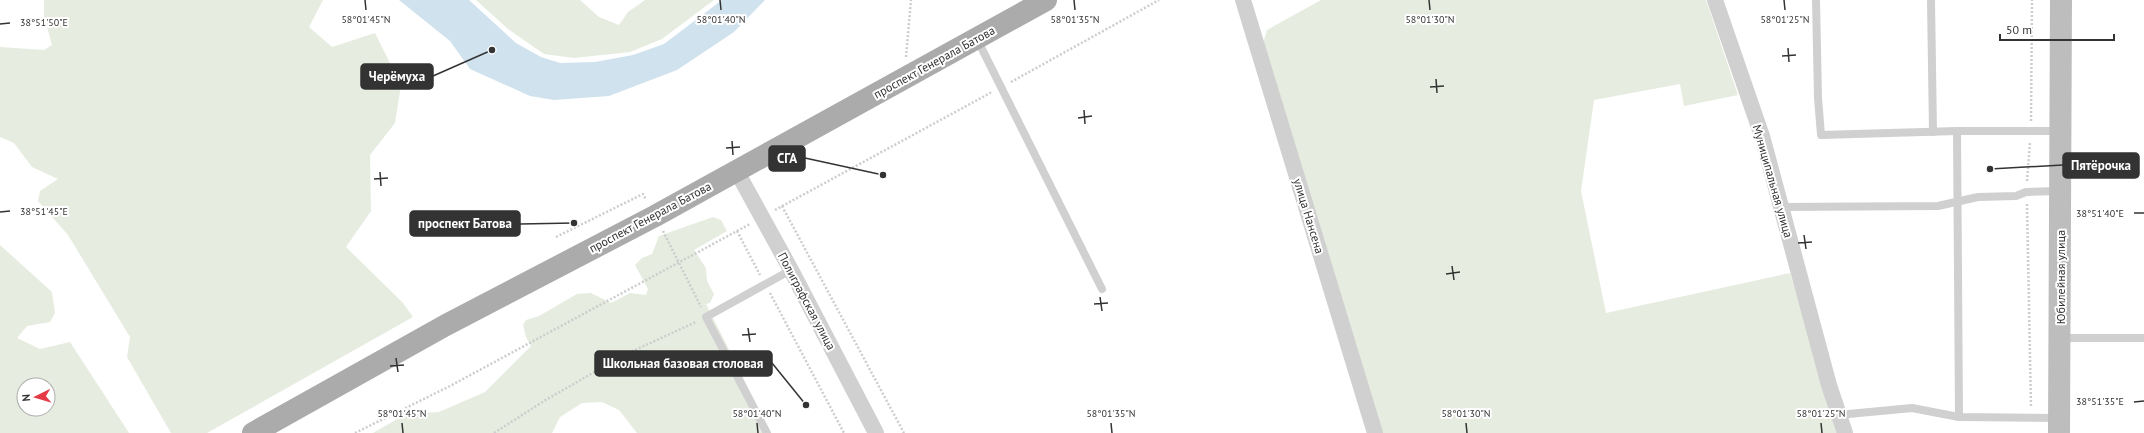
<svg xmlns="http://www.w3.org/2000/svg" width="2144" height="433" viewBox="0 0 2144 433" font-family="'PT Sans',sans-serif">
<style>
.green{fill:#e6ecdf;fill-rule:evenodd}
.water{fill:#cfe2ee}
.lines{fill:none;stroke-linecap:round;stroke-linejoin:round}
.path{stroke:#cdcdcd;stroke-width:2.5;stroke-dasharray:2 2;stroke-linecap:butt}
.lane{stroke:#d0d0d0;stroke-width:8}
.street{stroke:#d0d0d0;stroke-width:16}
.secondary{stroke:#bdbdbd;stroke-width:22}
.primary{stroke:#ababab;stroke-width:22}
.ticks{fill:none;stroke:#333;stroke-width:1.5}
.labels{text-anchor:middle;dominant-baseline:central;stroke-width:4;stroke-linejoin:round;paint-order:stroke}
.street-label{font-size:12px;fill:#333;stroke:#fff}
.ticks-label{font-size:10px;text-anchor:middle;fill:#333;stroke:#fff;stroke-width:4;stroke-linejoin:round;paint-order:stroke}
.leader{fill:none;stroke:#333;stroke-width:1.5}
.callout-dot{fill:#333;stroke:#fff;stroke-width:1.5}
.callout{fill:#333;stroke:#333;stroke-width:1.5}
.callout-label{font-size:13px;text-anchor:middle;font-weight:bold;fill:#fff}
</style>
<rect width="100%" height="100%" fill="#fff"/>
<!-- green -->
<g class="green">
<polygon points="44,0 323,0 309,27 332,47 375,33 401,85 395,123 370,155 371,211 346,247 403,303 413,317 207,433 171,433 127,357 130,337 68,235 38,201 40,191 58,179 32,167 14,143 0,137 0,47 44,50 52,45 44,16"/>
<polygon points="476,0 580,0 599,17 619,25 628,12 645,0 714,0 662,39 630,52 574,58 544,54 508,29"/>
<polygon points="1321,0 1706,0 1738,95 1684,106 1680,84 1594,100 1581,191 1606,313 1790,273 1839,433 1379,433 1264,48 1264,40 1267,30"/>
<polygon points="713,217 721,220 727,231 694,250 706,268 707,281 714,294 710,303 706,304 771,433 637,433 619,410 602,402 582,403 560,417 552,433 373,433 399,418 418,413 439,412 485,392 531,346 526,337 523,325 526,320 539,316 577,294 591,293 611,303 630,293 646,295 648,289 635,265 642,258 652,254 659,236"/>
<path d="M0,245L52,292L55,313L50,322L27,326L17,338L40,349L70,342L129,433H0ZM24,385H48V409H24Z"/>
</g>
<!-- water -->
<polygon class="water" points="399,0 469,0 516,43 541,57 560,63 595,62 633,55 664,44 722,0 765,0 734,32 677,70 609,96 554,100 530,96 470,69 450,41"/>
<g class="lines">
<!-- path -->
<g class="path">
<polyline points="906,57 911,0"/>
<polyline points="1011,82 1159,0"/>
<polyline points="2031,121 2032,0"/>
<polyline points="2027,181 2030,142"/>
<polyline points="2027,204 2031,407"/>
<polyline points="782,206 904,433"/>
<polyline points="775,210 992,92"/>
<polyline points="663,231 701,307"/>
<polyline points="737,231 760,275"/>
<polyline points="556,237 643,194 646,200"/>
<polyline points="770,293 844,433"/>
<polyline points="355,433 450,386 750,224"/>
<polyline points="494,433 544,401 624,355 696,322"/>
</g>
<!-- lane -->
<g class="lane">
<polyline points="1816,0 1818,98 1821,135 1957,131 2060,131"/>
<polyline points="1931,0 1933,132"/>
<polyline points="977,39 1102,289"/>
<polyline points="1957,131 1959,417"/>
<polyline points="1781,207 1938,206 1978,197 2016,196 2026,192 2058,191"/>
<polyline points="2061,338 2144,338"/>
<polyline points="1838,415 1912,408 1959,417 2058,418"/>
<polyline points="767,433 706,317 791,270"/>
</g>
<!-- street -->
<g class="street">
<polyline points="1243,0 1375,433"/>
<polyline points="1715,0 1762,136 1829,385 1845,433"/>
<polyline points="736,170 791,270 876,433"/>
</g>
<!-- secondary -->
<polyline class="secondary" points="2059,433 2061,0"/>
<!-- primary -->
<polyline class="primary" points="253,433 446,325 655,216 1046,0"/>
</g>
<!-- ticks -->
<path class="ticks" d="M365,0L366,10M720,0L721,10M1074,0L1075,10M1429,0L1430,10M1784,0L1785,10M0,24L10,23M1788,48L1789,62M1782,56L1796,55M1436,79L1437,93M1430,87L1444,86M1084,110L1085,124M1078,118L1092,116M732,141L733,155M726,148L740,147M380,172L381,186M374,179L388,178M0,212L10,211M2134,213H2144M1804,235L1806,249M1798,243L1812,242M1452,266L1454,280M1446,274L1460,272M1100,297L1102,311M1094,304L1108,303M748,328L750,342M742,335L756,334M396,358L398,372M390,366L404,365M2134,402L2144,401M402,423L403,433M757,423L758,433M1111,423L1112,433M1466,423L1467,433M1821,423L1822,433"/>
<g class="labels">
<!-- street labels -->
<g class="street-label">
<text transform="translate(934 62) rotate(-29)">проспект Генерала Батова</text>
<text transform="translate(1773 181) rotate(74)">Муниципальная улица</text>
<text transform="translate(1309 216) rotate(73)">улица Нансена</text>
<text transform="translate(650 217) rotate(-28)">проспект Генерала Батова</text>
<text transform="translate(2060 277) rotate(-90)">Юбилейная улица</text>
<text transform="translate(807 301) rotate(62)">Полиграфская улица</text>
</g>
</g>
<g class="ticks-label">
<text x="366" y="23">58°01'45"N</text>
<text x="721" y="23">58°01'40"N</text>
<text x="1075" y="23">58°01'35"N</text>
<text x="1430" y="23">58°01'30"N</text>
<text x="1785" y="23">58°01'25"N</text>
<text x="44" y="26">38°51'50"E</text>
<text x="44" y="215">38°51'45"E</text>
<text x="2100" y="217">38°51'40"E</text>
<text x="2100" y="405">38°51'35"E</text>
<text x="402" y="417">58°01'45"N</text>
<text x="757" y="417">58°01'40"N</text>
<text x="1111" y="417">58°01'35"N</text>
<text x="1466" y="417">58°01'30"N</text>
<text x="1821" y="417">58°01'25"N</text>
</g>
<!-- callouts -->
<path class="leader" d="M492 50L433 76M883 175L805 158M1990 169L2063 165M574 223L520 224M806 405L772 363"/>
<g class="callout-dot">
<circle cx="492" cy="50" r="4"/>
<circle cx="883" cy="175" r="4"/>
<circle cx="1990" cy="169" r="4"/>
<circle cx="574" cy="223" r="4"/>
<circle cx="806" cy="405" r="4"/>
</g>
<g class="callout">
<rect x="361" y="64" width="72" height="25" rx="4"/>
<rect x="769" y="146" width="36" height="25" rx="4"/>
<rect x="2063" y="153" width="76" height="25" rx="4"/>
<rect x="410" y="211" width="110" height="25" rx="4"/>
<rect x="595" y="351" width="177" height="25" rx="4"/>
</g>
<g class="callout-label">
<text x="397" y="81">Черёмуха</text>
<text x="787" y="163">СГА</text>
<text x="2101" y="170">Пятёрочка</text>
<text x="465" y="228">проспект Батова</text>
<text x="683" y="368">Школьная базовая столовая</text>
</g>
<!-- north arrow -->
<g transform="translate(36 397) rotate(265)"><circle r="19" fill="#ffffff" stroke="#adadad"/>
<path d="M0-3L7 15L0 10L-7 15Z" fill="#e63946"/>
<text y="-6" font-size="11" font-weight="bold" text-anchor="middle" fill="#333333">N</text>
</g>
<!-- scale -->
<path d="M2000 34v6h114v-6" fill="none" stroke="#333333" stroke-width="2"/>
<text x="2006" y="34" font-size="12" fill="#333333" stroke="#ffffff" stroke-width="3" paint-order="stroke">50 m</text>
</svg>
